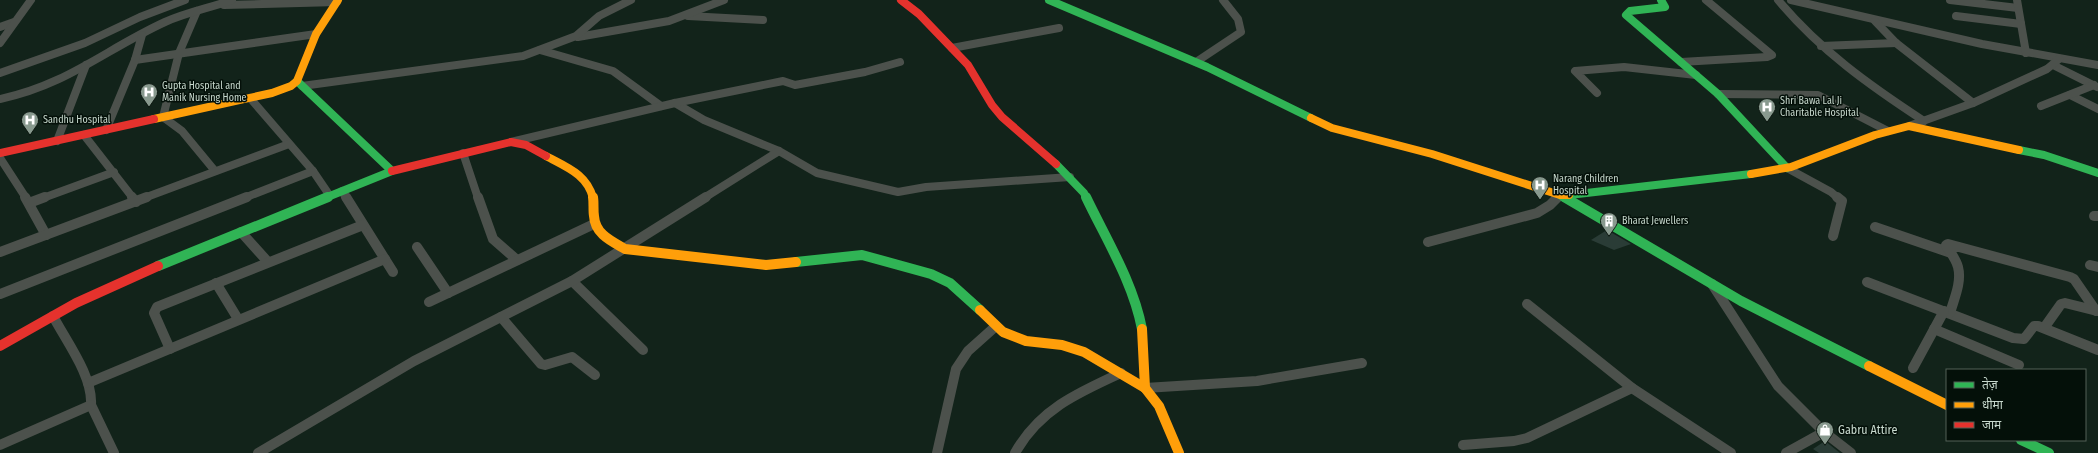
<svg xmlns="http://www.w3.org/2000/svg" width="2098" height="453" viewBox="0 0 2098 453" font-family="'Fira Sans Condensed','Noto Sans Devanagari',sans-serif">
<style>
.building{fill:#2a3c36}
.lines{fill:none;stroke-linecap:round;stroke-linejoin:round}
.street-far1{stroke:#4c514c;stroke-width:8}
.street{stroke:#4c514c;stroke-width:10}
.fast-far1{stroke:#30b455;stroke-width:8}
.fast{stroke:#30b455;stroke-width:10}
.slow-far1{stroke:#ff9f0a;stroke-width:8}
.slow{stroke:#ff9f0a;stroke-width:10}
.jam-far1{stroke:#e5322d;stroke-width:8}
.jam{stroke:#e5322d;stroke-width:10}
.labels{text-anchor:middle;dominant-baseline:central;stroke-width:3;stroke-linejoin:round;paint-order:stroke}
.poi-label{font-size:10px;fill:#c7d8cd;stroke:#041009;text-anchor:start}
.near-poi-label{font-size:12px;fill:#c7d8cd;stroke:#041009;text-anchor:start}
</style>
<rect width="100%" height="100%" fill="#12231a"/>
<!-- building -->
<g class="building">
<polygon points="1607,230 1631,244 1614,250 1591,240"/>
<polygon points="1825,441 1840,453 1819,453 1813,449"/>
</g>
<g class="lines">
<!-- street-far1 -->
<g class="street-far1">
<path d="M1778,0C1821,51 1869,85 1924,121"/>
<polyline points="1791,0 1982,44 2098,65"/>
<polyline points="1950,0 2018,8"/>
<polyline points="2017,0 2026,53"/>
<polyline points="224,5 337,2"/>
<polyline points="197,11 179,53 163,117 182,131 215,171"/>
<polyline points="688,16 763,20"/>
<polyline points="1956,16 2021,24"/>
<polyline points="1875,21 1896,43 1973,103"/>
<polyline points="0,27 14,22"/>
<polyline points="578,37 669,21 724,0"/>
<polyline points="0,43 31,0"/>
<polyline points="1821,46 1896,43"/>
<polyline points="952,48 1059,28"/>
<polyline points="540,50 613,71 661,106"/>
<polyline points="135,60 316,34"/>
<polyline points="1196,62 1241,32 1238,19 1223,0"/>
<polyline points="1681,62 1767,57 1772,55 1706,0"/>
<polyline points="2053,65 2097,87"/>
<polyline points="0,73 85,43 140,17 185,0"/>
<polyline points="302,86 523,56 576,36 599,16 631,0"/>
<polyline points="1597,93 1575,71 1624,67 1696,75"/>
<polyline points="1718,94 1818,95 1888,131"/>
<polyline points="2070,95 2098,109"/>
<polyline points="250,98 313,171 330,196"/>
<path d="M0,99C67,85 106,49 165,22C187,12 210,8 232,0"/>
<polyline points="675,103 704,120 779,151 817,173 898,192 926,187 1070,177"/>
<polyline points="2041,106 2094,85"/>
<polyline points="1909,126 1973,103 2047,69 2059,59"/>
<polyline points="106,130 135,60 142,35"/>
<polyline points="84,135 133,198"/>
<polyline points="57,141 86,65"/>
<polyline points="511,142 675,103 783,81 795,85 865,72 900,62"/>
<polyline points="463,153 478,198"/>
<polyline points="0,158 26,198"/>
<polyline points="1787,168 1831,192 1838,198"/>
<polyline points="342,191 346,198"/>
<polyline points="43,198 114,172"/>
<polyline points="144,198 289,144"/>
<polyline points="244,198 313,171"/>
<polyline points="704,198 779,151"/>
<polyline points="1557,198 1560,195"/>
</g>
<!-- street -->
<g class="street">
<polyline points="25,197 46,235"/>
<polyline points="132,197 136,202"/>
<polyline points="346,197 393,272"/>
<polyline points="478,197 493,239 517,260"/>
<polyline points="29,203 45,197"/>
<polyline points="2094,216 2098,216"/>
<polyline points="1875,227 1951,253"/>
<polyline points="241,232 268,262"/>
<polyline points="1833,236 1842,201 1837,197"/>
<polyline points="1428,242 1537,213 1550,205 1558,197"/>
<polyline points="417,247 448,293"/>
<polyline points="0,252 147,197"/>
<polyline points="2090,265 2098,267"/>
<polyline points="572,281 643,350"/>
<polyline points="1867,282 2013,338 2024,339 2034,326 2038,326 2098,350"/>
<polyline points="216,283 238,319"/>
<polyline points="1712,284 1778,386 1824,432 1851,453"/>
<polyline points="0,294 247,197"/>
<polyline points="429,302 594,224"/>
<polyline points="1527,304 1632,388 1731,453"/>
<path d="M1950,313C1954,299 1962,282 1958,267C1956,259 1950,252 1946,245L1948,244L2070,277L2074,279L2096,311"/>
<path d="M53,316C66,341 93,376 91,405L114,453"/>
<polyline points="501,317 541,364 545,365 572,357 595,375"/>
<polyline points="2044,328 2061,304 2065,303 2097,311"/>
<polyline points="1934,329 2019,365"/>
<polyline points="170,349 154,313 157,307 363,225"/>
<polyline points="1913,368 1944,311"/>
<polyline points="88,383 385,259"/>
<polyline points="1145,388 1257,381 1362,363"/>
<polyline points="0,445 91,405"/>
<polyline points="1463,445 1514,441 1527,438 1632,388"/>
<polyline points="258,453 414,361 572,281 706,197"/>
<polyline points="937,453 956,369 968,351 996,326"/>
<path d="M1015,453C1039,410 1077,393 1121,373"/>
<polyline points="1786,453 1824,432"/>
</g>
<!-- fast-far1 -->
<g class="fast-far1">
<polyline points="1049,0 1207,67 1311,118"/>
<polyline points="1661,0 1665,7 1630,11 1626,15 1718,94 1787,168"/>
<polyline points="297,81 392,171 325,198"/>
<polyline points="2019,150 2044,155 2098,173"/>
<polyline points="1056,164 1084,193 1086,198"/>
<polyline points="1560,195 1565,198"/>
<polyline points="1569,195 1751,174"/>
</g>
<!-- fast -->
<g class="fast">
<path d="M1086,197C1106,239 1133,282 1142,329"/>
<polyline points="1564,197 1741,301 1869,366"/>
<polyline points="796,262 862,255 931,274 950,283 980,310"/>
<polyline points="158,266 328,197"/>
<polyline points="2021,440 2049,453"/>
</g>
<!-- slow-far1 -->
<g class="slow-far1">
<polyline points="1311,118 1332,128 1432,154 1560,195 1569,195"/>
<polyline points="154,119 272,93 291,86 297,81 316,34 338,0"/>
<path d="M546,156C566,167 587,174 593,198"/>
<polyline points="1751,174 1791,167 1875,135 1909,126 2019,150"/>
</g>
<!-- slow -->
<g class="slow">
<path d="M593,197C594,203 593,210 594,216C595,234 611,241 625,249L766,265L796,262"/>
<polyline points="980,310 1003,332 1026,341 1062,345 1084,352 1145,388 1159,406 1179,453"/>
<polyline points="1142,329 1145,388"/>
<polyline points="1869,366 1947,405"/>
</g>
<!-- jam-far1 -->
<g class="jam-far1">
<polyline points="901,0 919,14 968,65 992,105 1002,117 1056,164"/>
<polyline points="0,153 154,119"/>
<polyline points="392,171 511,142 526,145 546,156"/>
</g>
<!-- jam -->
<polyline class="jam" points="0,346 76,303 158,266"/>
</g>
<!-- icons -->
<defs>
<g id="hospital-pin" transform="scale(0.9)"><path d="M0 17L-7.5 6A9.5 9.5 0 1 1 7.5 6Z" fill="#88998e" stroke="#041009"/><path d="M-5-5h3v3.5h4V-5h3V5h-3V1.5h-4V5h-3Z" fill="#fff"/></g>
<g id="building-pin" transform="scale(0.9)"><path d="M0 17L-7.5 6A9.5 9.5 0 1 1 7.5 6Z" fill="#88998e" stroke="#041009"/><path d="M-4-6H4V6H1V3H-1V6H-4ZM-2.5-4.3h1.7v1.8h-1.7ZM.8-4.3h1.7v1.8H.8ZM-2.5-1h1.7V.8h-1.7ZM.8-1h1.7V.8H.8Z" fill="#fff"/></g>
<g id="shop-pin" transform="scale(0.9)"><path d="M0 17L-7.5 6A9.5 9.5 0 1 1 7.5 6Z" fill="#88998e" stroke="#041009"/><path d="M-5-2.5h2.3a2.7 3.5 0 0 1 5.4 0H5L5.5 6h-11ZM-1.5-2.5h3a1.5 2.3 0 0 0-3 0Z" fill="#fff"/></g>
</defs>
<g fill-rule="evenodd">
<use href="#hospital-pin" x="149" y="92"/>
<use href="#hospital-pin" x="1767" y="107"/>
<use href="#hospital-pin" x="30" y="120"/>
<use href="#hospital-pin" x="1540" y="185"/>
<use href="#building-pin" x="1609" y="221"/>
<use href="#shop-pin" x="1825" y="430"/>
</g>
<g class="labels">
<!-- poi labels -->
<g class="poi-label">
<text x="162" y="86">Gupta Hospital and<tspan x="162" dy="12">Manik Nursing Home</tspan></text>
<text x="1780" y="101">Shri Bawa Lal Ji<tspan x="1780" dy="12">Charitable Hospital</tspan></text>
<text x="43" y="120">Sandhu Hospital</text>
<text x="1553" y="179">Narang Children<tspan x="1553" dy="12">Hospital</tspan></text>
<text x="1622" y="221">Bharat Jewellers</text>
</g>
<!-- near-poi labels -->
<g class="near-poi-label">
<text x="1838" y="430">Gabru Attire</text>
</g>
</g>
<!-- legend -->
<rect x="1946" y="369" width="140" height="72" fill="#041009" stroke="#526057"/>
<rect x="1954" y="382" width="20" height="6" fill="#30b455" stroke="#526057"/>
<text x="1982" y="389" font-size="12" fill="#c7d8cd">तेज़</text>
<rect x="1954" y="402" width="20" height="6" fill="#ff9f0a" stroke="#526057"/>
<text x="1982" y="409" font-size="12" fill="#c7d8cd">धीमा</text>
<rect x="1954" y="422" width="20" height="6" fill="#e5322d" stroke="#526057"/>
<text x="1982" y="429" font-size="12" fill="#c7d8cd">जाम</text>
</svg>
